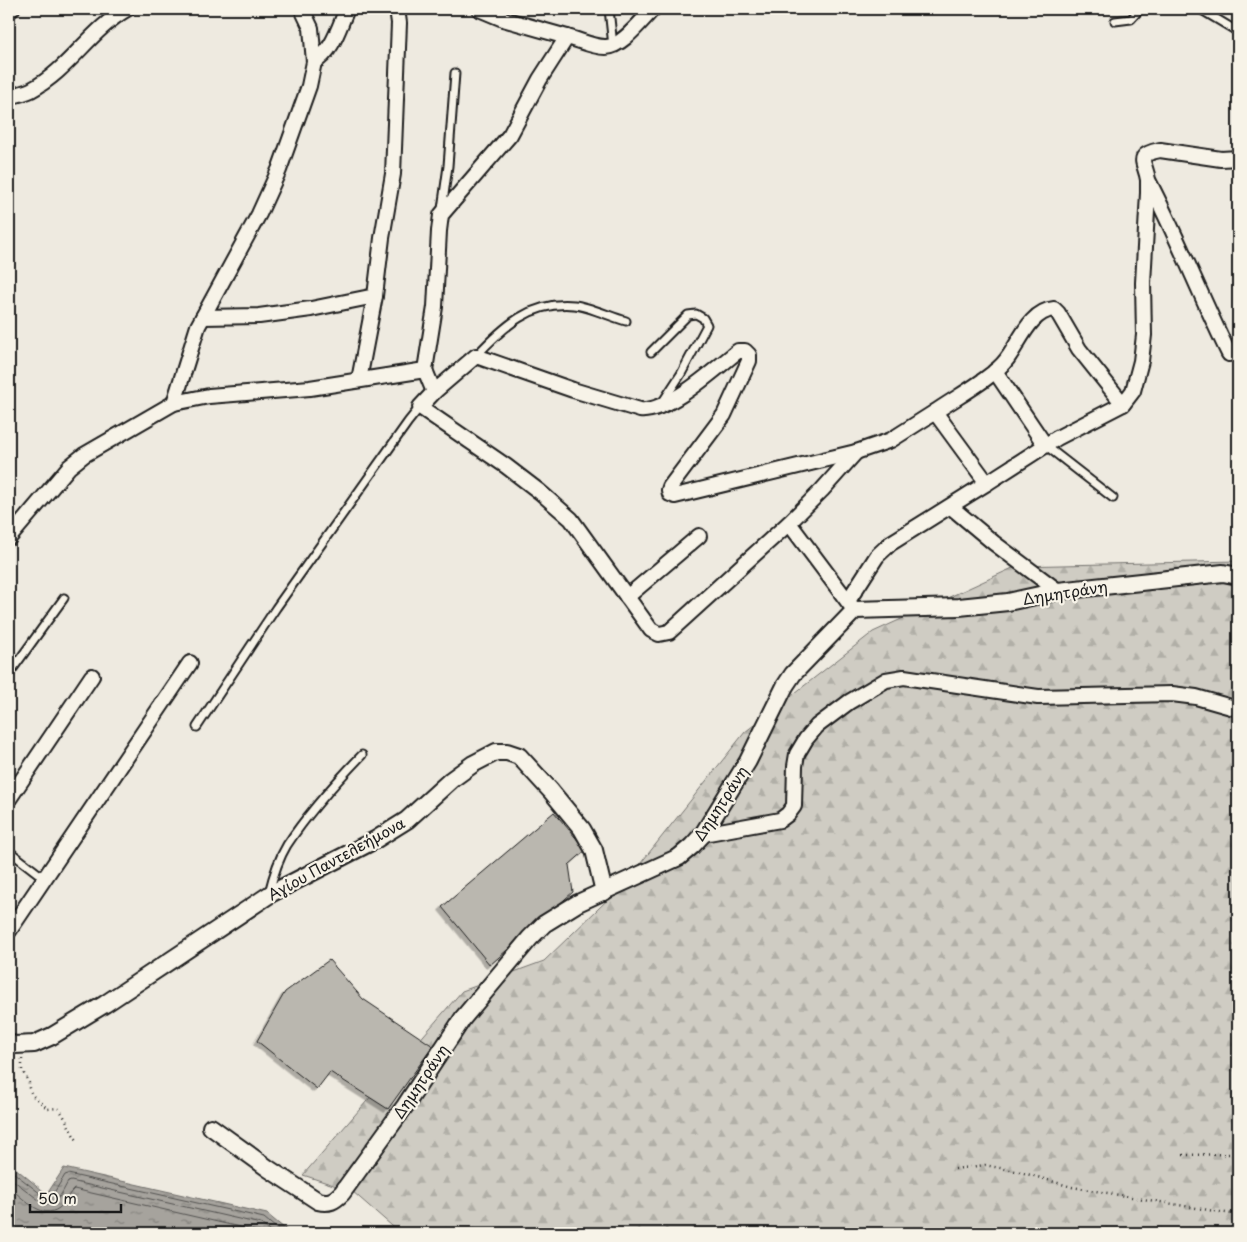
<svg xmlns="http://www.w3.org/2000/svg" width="1247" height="1242" viewBox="0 0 1247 1242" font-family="'Playpen Sans',sans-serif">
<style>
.forest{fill:url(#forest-firs);stroke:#767470}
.water{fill:url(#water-ripples);stroke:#6f6d69}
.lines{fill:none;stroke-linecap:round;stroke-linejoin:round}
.shore{stroke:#535250;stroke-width:1}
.building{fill:#bab7af;stroke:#1c1c1c;filter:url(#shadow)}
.service-casing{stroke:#1c1c1c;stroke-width:11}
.minor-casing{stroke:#1c1c1c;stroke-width:18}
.tertiary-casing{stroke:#1c1c1c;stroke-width:20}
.path{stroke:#1c1c1c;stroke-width:2.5;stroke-dasharray:1 4;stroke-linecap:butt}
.service{stroke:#f7f3e8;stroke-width:7}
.minor{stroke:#f7f3e8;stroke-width:14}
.tertiary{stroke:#f7f3e8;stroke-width:16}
.labels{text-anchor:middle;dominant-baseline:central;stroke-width:4.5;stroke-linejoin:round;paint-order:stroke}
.street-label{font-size:15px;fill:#1c1c1c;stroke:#f7f3e8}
</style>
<defs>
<pattern id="forest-firs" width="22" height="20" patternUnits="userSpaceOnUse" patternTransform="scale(1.25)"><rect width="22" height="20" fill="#cfccc3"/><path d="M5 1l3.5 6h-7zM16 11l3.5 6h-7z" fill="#b1afa7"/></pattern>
<pattern id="water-ripples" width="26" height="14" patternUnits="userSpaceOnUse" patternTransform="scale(1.25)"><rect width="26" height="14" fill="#a6a39d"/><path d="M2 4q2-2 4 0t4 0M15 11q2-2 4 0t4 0" fill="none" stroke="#86847f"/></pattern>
<filter id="shadow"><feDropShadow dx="-3.5" dy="3.5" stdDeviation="0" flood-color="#0004"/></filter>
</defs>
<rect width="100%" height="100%" fill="#eeeae0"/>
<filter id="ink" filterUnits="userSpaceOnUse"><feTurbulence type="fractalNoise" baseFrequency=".02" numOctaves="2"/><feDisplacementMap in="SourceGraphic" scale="10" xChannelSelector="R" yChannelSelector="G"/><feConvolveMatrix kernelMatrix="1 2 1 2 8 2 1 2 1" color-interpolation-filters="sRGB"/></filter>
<g filter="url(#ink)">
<!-- forest -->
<polygon class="forest" points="1238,561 1238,1233 400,1233 352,1191 303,1175 462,991 544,961 625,883 745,732 873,632 1017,566"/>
<!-- water -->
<polygon class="water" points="9,1163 47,1194 64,1168 267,1214 290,1233 9,1233"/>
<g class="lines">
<!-- shore -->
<g class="shore">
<polyline points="9,1169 46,1198 52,1196 65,1175 68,1174 264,1218 282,1233"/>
<path d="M9,1177L44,1204C58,1205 62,1192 68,1182L71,1181L261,1224L273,1233"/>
<path d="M9,1187C22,1197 42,1221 59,1208C66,1203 68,1194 74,1189L257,1231L261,1233"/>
</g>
</g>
<!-- building -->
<g class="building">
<polygon points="554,812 586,850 569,865 573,892 490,965 442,907"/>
<polygon points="329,960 363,999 433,1046 388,1109 330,1072 317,1089 257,1041 285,992"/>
</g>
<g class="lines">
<!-- service casing -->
<g class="service-casing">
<g id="service">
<polyline points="609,9 613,46"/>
<polyline points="1200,9 1235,30 1238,33"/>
<polyline points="1115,21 1131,19 1140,9"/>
<polyline points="442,209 448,166 455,73"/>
<polyline points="651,352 688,315 696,314 703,318 707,325 681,374 662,403"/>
<path d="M476,356C504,326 531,301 574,305C588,306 611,317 626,321"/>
<polyline points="1045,445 1113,498"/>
<polyline points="9,674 64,598"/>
<polyline points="197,727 276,608 408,422 420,407"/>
<polyline points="9,851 44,878"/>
<path d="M269,893C273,876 278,860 287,845C308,813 335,783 362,755"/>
</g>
</g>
<!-- minor casing -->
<g class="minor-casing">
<g id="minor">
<polyline points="479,9 503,19 567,37"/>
<polyline points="9,10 12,9"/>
<path d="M314,62C333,51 338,29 347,9"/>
<path d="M9,97C16,95 24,93 31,90C69,70 90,30 127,9"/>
<path d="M1149,182C1178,238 1201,297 1229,354"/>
<polyline points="375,296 382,238 393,174 399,23 397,9"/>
<polyline points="203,317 259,316 311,309 375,296 359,380"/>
<path d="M425,370L435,307L439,231L441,215L510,135L540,79L567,37C579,40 593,47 605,47C621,48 642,20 653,9"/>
<polyline points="995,371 1045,445"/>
<polyline points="434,392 420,407 506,466 540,492 571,519 651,630 659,634 669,632 789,523 822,490 856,452"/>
<polyline points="174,403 198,326 259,214 279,170 309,86 314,62 311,28 302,9"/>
<path d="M935,412C955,398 994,377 1007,359C1020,342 1030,311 1054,309L1058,313L1079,349L1123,404"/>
<polyline points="951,507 994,543 1058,591"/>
<polyline points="789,523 852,607"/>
<path d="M9,538L69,467L84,455L174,403L209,396L310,388L425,370L434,392L476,356L573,390L640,410C668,413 715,369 738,351H745L749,355V361L724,415L670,487L669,490L670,494L675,496L856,452L891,440L935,412L987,483L1057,438L1123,404L1133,391L1141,361L1144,335L1143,283L1148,193C1148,189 1148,184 1148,180C1146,163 1133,155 1160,150L1221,159L1238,158"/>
<polyline points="627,597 699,536"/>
<polyline points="848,601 877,556 891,543 987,483"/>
<polyline points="9,799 92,676"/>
<polyline points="703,834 780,820 788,814 794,806 795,766 797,754 806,739 817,726 849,702 886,680 904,677 1038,697 1172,694 1196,697 1238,709"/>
<polyline points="9,931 190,663"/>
</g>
</g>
<!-- tertiary casing -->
<g class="tertiary-casing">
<g id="tertiary">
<polyline points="9,1043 15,1045 34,1044 52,1036 105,1004 272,893 375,840 407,820 451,780 473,764 496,752 507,752 519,756 551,791 582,829 594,850 604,892"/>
<path d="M211,1127L269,1169L318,1201C329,1204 334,1201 342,1193L405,1106L463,1018L530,938L544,924L578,903L679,857L692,846L703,834L748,761L785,686L793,674L855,610L959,607L1008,602L1058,591L1223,573L1238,576"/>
</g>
</g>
<!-- path -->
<g class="path">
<path d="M22,1059V1070L29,1083V1088L32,1095L48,1109L58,1108C67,1118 69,1131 78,1141"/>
<polyline points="1183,1155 1232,1154 1238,1169"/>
<polyline points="955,1169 985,1165 1020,1172 1072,1187 1238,1215"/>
</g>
<!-- service -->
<use href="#service" class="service"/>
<!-- minor -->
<use href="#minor" class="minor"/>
<!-- tertiary -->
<use href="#tertiary" class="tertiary"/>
</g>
</g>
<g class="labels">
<!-- street labels -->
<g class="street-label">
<text transform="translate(1065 592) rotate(-9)">Δημητράνη</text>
<text transform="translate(720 803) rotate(-57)">Δημητράνη</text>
<text transform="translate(336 858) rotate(-29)">Αγίου Παντελεήμονα</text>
<text transform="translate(420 1081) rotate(-56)">Δημητράνη</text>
</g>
</g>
<!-- margin -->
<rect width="1247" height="1242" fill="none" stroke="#f7f3e8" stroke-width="30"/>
<rect x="15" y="15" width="1217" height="1212" fill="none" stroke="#1c1c1c" stroke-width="2" filter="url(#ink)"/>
<!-- scale -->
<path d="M30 1204v8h91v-8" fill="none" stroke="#1c1c1c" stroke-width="2.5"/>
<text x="38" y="1204" font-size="15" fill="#1c1c1c" stroke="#f7f3e8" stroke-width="4" paint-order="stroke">50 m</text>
</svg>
